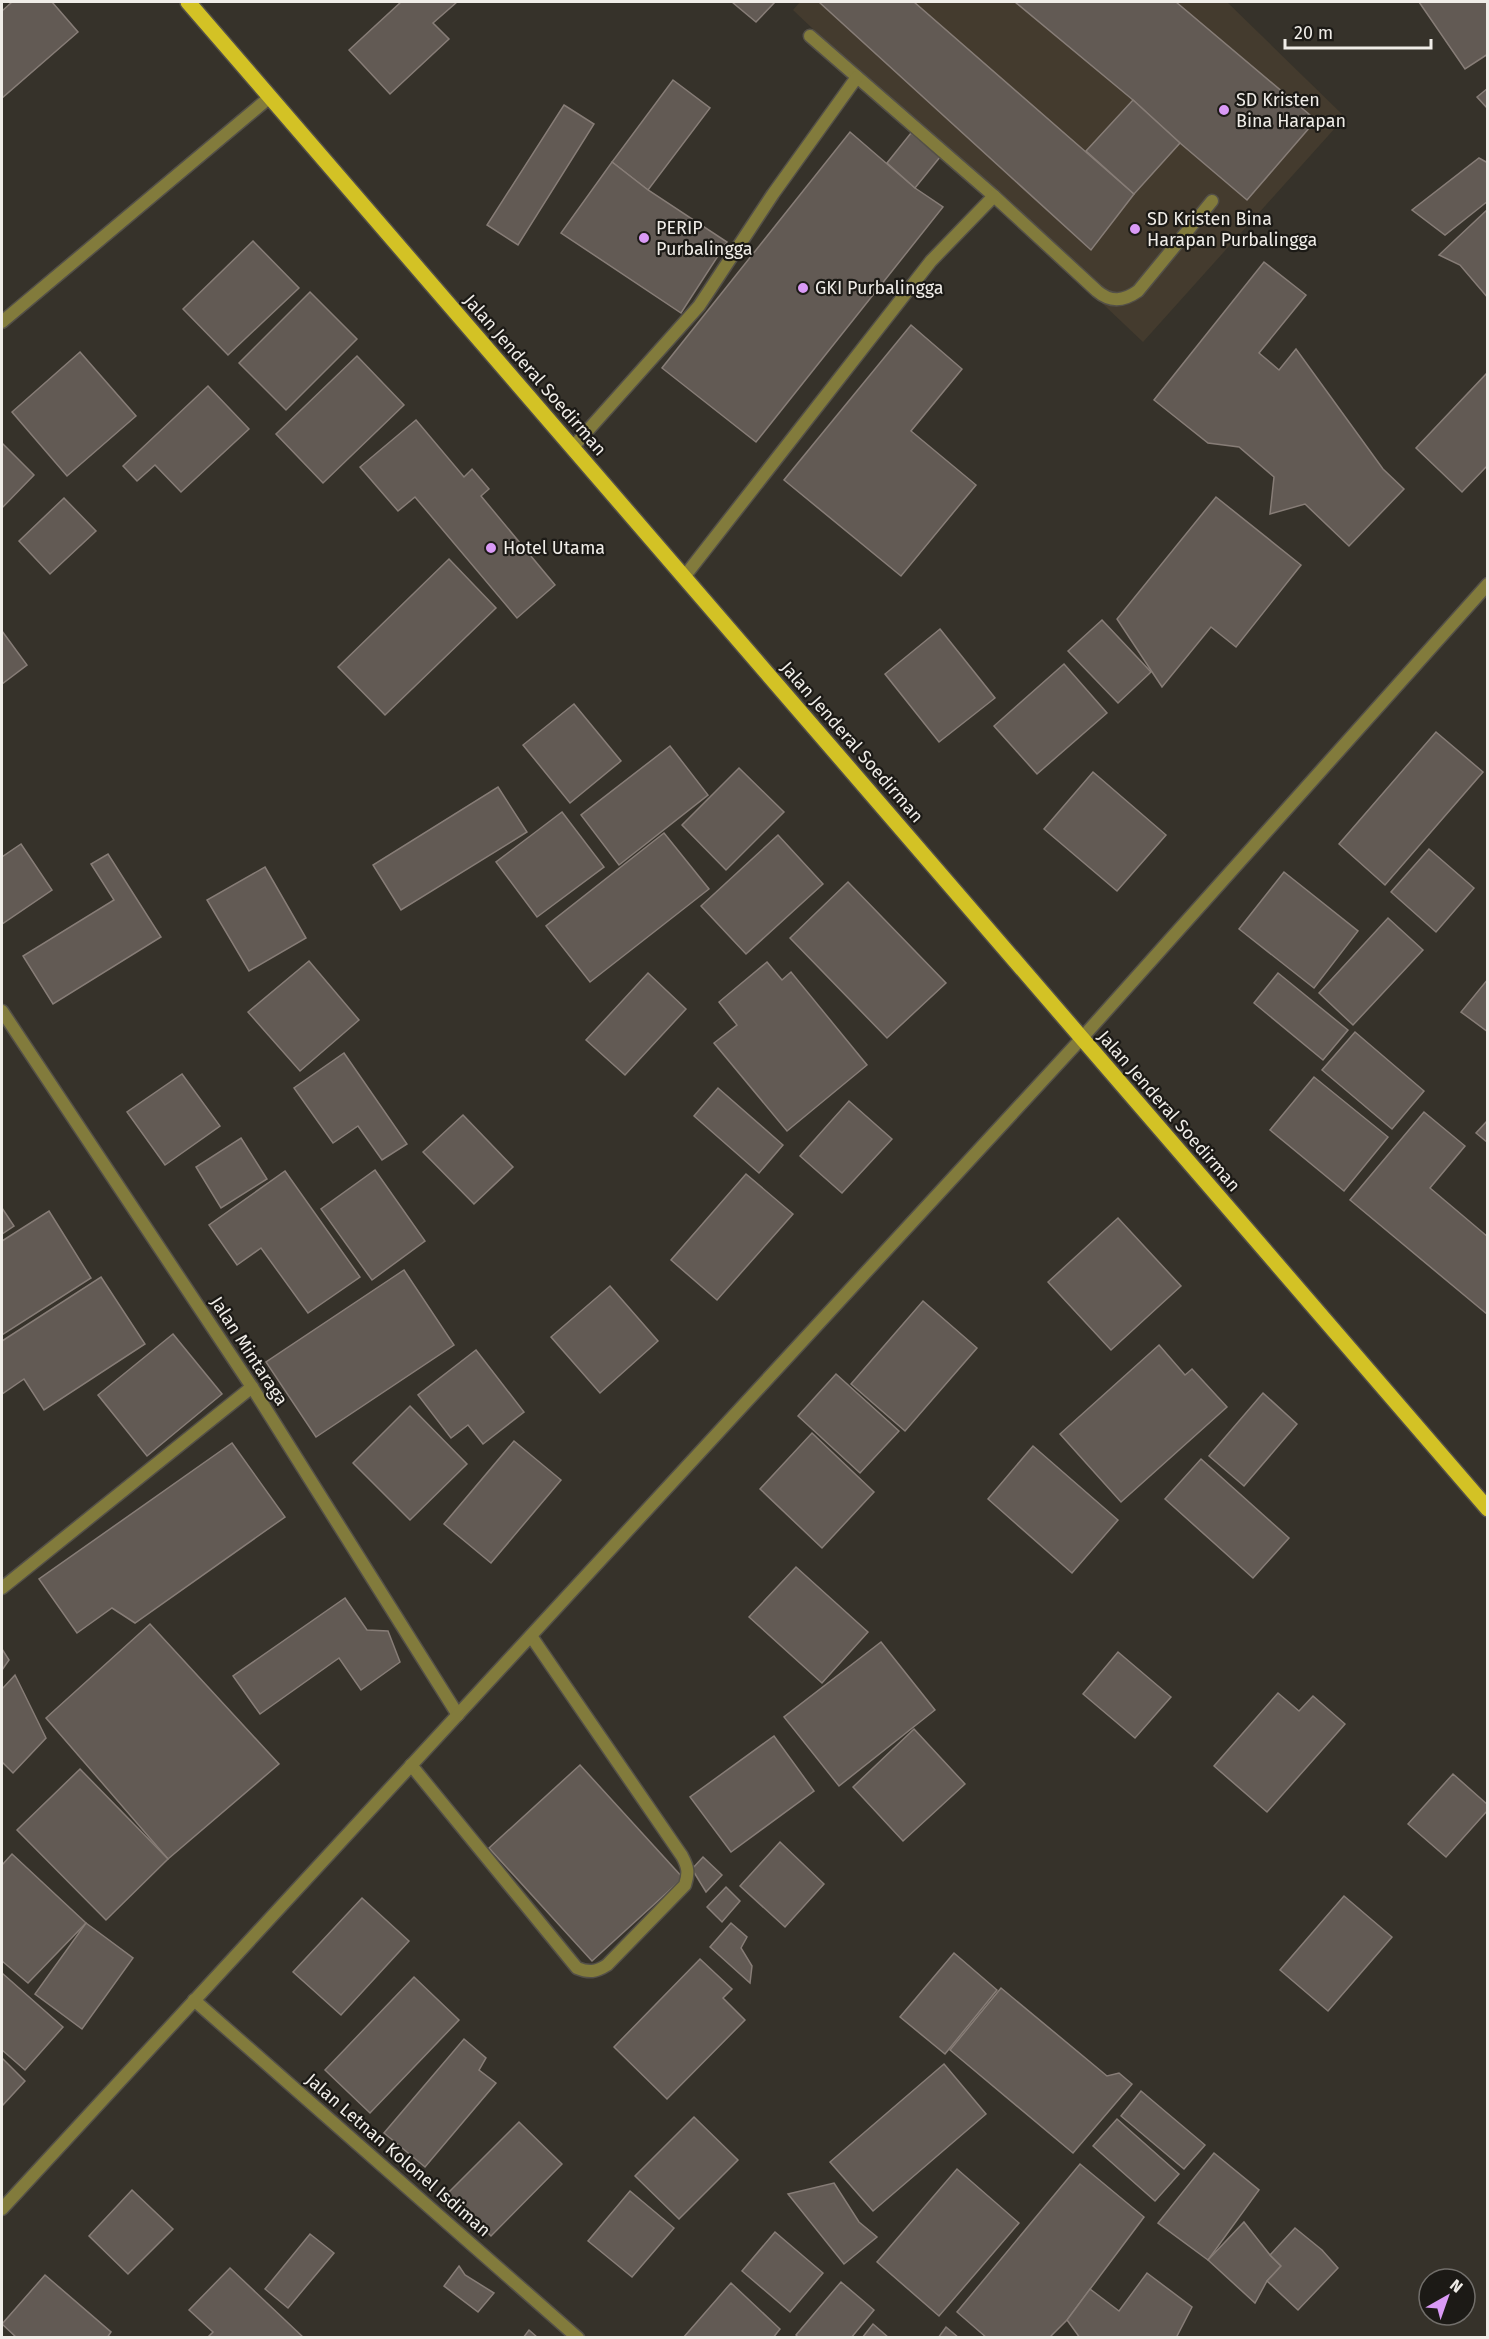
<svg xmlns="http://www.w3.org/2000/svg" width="1489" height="2339" viewBox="0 0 1489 2339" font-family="'Fira Sans',sans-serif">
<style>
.built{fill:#443b2e}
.building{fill:#625a54;stroke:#877d77;stroke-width:1.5}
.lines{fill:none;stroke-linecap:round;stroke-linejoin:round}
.service-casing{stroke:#545048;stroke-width:15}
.minor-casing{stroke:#545048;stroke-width:15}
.tertiary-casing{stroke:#545048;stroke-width:15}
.primary-casing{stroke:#545048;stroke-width:18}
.service{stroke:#827b3c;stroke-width:12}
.minor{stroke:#827b3c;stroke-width:12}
.tertiary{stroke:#827b3c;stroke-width:12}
.primary{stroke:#d3c225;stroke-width:15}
.poi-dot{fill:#da9af6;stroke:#1c1a16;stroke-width:2}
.labels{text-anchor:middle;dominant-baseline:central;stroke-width:4.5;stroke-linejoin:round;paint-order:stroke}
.poi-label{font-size:18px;fill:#f0ede8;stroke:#1c1a16;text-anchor:start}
.street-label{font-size:18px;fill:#f0ede8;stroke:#1c1a16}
</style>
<rect width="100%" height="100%" fill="#36322a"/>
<!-- built -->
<polygon class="built" points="800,2 1227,2 1345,117 1143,342 793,10"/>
<!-- building -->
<g class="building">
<polygon points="12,2 52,2 78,32 2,98 2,11"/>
<polygon points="401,2 457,2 433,23 449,39 390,94 349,50"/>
<polygon points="732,2 775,2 756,22"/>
<polygon points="819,2 914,2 1134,194 1091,250"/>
<polygon points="1015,2 1176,2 1316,120 1247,200 1180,143 1133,100"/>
<polygon points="1419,2 1488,2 1488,54 1465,69"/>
<polygon points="673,80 710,108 648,190 612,162"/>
<polygon points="1488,88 1488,109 1477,97"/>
<polygon points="1133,100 1180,143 1134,194 1086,151"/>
<polygon points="564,105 594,124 518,245 487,225"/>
<polygon points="850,132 915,188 943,207 756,442 662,368"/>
<polygon points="911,133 940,157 915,188 887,163"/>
<polygon points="1479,158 1488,163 1488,201 1445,235 1412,210"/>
<polygon points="612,162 648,190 727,242 681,313 561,233"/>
<polygon points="1488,209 1488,298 1460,265 1439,255"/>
<polygon points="253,241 299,288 228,355 183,309"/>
<polygon points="1264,262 1306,295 1259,353 1279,370 1296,349 1383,469 1404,489 1349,546 1305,504 1270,514 1274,477 1239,447 1208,443 1154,400"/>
<polygon points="310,292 357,339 286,410 239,363"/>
<polygon points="911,325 962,369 911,431 976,485 901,576 784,480"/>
<polygon points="80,352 136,416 67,476 12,412"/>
<polygon points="357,356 404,405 323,483 276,434"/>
<polygon points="1488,372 1488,465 1462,492 1416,448"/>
<polygon points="208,386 249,429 181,492 155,465 137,481 123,466"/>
<polygon points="416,420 464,477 472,469 489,489 481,496 555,585 517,618 415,497 398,511 360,467"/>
<polygon points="2,443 34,475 2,508"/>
<polygon points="1216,497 1301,565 1236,647 1211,627 1162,687 1117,619"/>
<polygon points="64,498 96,531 50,574 19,541"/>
<polygon points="449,559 496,608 385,715 338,667"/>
<polygon points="1102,620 1151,672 1118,703 1068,651"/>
<polygon points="940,629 995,698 939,742 885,674"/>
<polygon points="2,631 27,665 2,684"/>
<polygon points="1064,664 1107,713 1037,774 994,726"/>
<polygon points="574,704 621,761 570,803 523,745"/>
<polygon points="1436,732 1483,772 1385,885 1339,844"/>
<polygon points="670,746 708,795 619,865 581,815"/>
<polygon points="739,768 784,812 726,870 682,825"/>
<polygon points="1093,772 1166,835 1117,891 1044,829"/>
<polygon points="498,787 527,832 401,910 373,865"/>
<polygon points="562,812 604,867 537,917 496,862"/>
<polygon points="664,833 709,889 590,982 546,926"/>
<polygon points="778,835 823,884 746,954 701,906"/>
<polygon points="21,844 52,890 2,924 2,857"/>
<polygon points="1429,849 1474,888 1436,932 1391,892"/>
<polygon points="108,854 161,937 53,1004 23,956 114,900 91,864"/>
<polygon points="265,867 306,938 249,971 207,900"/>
<polygon points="1284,872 1358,931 1314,988 1239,929"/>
<polygon points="848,882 946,983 887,1038 790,938"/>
<polygon points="1388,918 1423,950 1353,1025 1319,993"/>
<polygon points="309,961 359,1020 300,1071 248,1012"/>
<polygon points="767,962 782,980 791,972 867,1065 787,1131 714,1043 737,1025 719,1002"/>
<polygon points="648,973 686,1009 625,1075 586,1040"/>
<polygon points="1278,973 1348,1030 1323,1060 1254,1003"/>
<polygon points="1488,979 1488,1032 1461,1012"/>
<polygon points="1355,1032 1424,1091 1392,1129 1322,1070"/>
<polygon points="344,1053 407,1144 382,1160 358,1126 333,1143 294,1088"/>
<polygon points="182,1074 220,1126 165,1165 127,1112"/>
<polygon points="1314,1077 1388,1137 1344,1191 1270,1130"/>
<polygon points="718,1088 783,1145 759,1173 694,1116"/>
<polygon points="849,1101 892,1139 842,1193 800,1156"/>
<polygon points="1424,1112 1465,1146 1430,1188 1488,1237 1488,1315 1350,1200"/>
<polygon points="463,1115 513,1167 474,1204 423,1152"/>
<polygon points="1488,1120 1488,1143 1476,1133"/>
<polygon points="241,1138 267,1179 221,1208 196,1167"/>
<polygon points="375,1170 425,1241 372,1280 321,1209"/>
<polygon points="285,1171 360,1277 308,1313 261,1248 237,1265 209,1225"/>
<polygon points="746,1174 793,1214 717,1300 671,1260"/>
<polygon points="2,1208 14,1226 2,1234"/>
<polygon points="49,1211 91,1278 2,1335 2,1241"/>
<polygon points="1118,1218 1181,1286 1111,1350 1048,1282"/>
<polygon points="404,1270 454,1345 316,1437 266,1362"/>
<polygon points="101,1277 145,1344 44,1410 24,1379 2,1394 2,1341"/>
<polygon points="610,1286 658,1341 600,1393 551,1337"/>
<polygon points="923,1301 977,1348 905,1431 851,1384"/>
<polygon points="173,1334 222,1394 147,1456 98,1395"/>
<polygon points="1159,1345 1185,1375 1192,1369 1227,1407 1121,1502 1060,1434"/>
<polygon points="476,1350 524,1412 483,1444 468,1425 451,1438 418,1395"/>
<polygon points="836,1374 899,1431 860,1473 798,1416"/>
<polygon points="1263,1393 1297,1424 1244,1486 1209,1456"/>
<polygon points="410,1406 467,1464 410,1520 353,1463"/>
<polygon points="812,1433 874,1492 822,1548 760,1489"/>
<polygon points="514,1441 561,1480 491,1563 444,1524"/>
<polygon points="232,1443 285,1517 135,1623 112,1608 77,1633 39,1579"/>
<polygon points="1033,1446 1118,1520 1072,1573 988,1499"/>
<polygon points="1201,1459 1289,1538 1253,1578 1165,1499"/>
<polygon points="796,1567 868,1632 822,1683 749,1617"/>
<polygon points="345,1598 367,1630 388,1631 400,1662 361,1690 339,1658 260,1714 233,1676"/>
<polygon points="150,1624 279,1764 168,1859 46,1718"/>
<polygon points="881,1642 935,1710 839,1786 784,1717"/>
<polygon points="2,1649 9,1660 2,1670"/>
<polygon points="1118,1652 1171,1697 1135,1738 1083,1694"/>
<polygon points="15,1675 46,1738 13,1773 2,1762 2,1689"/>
<polygon points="1278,1693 1299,1711 1313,1696 1345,1724 1267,1812 1214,1766"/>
<polygon points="914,1729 965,1784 903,1841 853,1787"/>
<polygon points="774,1736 814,1791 731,1852 690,1797"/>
<polygon points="580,1765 683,1878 592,1961 489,1848"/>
<polygon points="80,1769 168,1859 106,1920 17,1830"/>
<polygon points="1453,1774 1488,1805 1488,1810 1446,1857 1408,1824"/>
<polygon points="780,1842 824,1884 785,1927 740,1886"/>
<polygon points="12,1854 86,1923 28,1983 2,1961 2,1865"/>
<polygon points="703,1857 722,1875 706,1892 692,1869"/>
<polygon points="726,1887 740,1901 722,1922 707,1907"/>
<polygon points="1344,1896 1392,1937 1328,2011 1280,1970"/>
<polygon points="362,1898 409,1941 341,2015 293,1972"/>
<polygon points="86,1923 133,1958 82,2029 35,1994"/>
<polygon points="731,1923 747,1937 741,1948 752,1966 750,1983 710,1947"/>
<polygon points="954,1953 997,1990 945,2054 900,2017"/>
<polygon points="700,1959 732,1989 723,1998 745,2020 667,2099 614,2047"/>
<polygon points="2,1973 63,2027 25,2070 2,2050"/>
<polygon points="414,1977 459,2020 370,2113 325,2070"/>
<polygon points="1001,1988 1107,2076 1119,2073 1132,2084 1073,2153 950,2050"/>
<polygon points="464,2039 486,2058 479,2070 496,2083 425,2167 384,2133"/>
<polygon points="2,2058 25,2081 2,2106"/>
<polygon points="944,2064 986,2114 873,2211 830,2162"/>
<polygon points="1141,2091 1205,2145 1184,2169 1121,2116"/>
<polygon points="694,2117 738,2160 679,2219 635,2176"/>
<polygon points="1117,2119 1179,2174 1155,2201 1093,2146"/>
<polygon points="519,2122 562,2164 491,2236 448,2193"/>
<polygon points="1214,2153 1259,2190 1208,2260 1158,2223"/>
<polygon points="1080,2164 1144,2217 1067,2320 1049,2338 987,2338 957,2312"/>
<polygon points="957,2169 1019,2223 939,2316 877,2262"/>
<polygon points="834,2183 859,2222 877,2237 844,2264 788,2194"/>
<polygon points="132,2190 173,2229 128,2274 89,2236"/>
<polygon points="630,2191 674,2228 632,2277 588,2241"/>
<polygon points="1244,2222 1270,2255 1281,2266 1267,2281 1255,2303 1208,2260"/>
<polygon points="1295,2228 1322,2250 1338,2268 1298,2310 1267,2281 1281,2266 1270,2255"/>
<polygon points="775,2232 823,2273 790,2312 742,2271"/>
<polygon points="310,2234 334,2253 288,2308 265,2289"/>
<polygon points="459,2266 465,2275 494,2293 478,2312 444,2286"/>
<polygon points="230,2268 304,2338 207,2338 213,2332 189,2310"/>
<polygon points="1147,2273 1192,2307 1176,2338 1080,2338 1067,2320 1090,2289 1119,2311"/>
<polygon points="45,2275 111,2332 107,2338 17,2338 2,2324"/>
<polygon points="841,2282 874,2310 851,2338 799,2338 796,2335"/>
<polygon points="731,2283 780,2329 773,2338 683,2338"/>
<polygon points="873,2324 889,2338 862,2338"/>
<polygon points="946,2327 959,2338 938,2338"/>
<polygon points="529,2330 538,2338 523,2338"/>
</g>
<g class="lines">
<!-- service casing -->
<g class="service-casing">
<path id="service" d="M411,1765L577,1968C589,1973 596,1972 607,1965L685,1885C689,1873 688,1867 682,1856L531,1636"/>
</g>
<!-- minor casing -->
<g class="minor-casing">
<g id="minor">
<polyline points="810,36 994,196"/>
<polyline points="2,322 270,97"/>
<polyline points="572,448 699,306 773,194 857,77"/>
<path d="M684,577L931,261L994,196L1097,291C1111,303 1124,301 1138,291L1212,201"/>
<polyline points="2,1011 252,1387 458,1715"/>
<polyline points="2,1588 252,1387"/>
<polyline points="194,2000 578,2338"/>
</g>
</g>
<!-- tertiary casing -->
<g class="tertiary-casing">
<polyline id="tertiary" points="2,2209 1081,1039 1488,584"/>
</g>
<!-- primary casing -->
<g class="primary-casing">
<polyline id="primary" points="188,2 1488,1509"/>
</g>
<!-- service -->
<use href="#service" class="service"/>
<!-- minor -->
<use href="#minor" class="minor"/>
<!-- tertiary -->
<use href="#tertiary" class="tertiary"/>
<!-- primary -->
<use href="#primary" class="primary"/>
</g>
<!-- markers -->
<g class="poi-dot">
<circle cx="1224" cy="110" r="6"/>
<circle cx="1135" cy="229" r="6"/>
<circle cx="644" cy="238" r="6"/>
<circle cx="803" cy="288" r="6"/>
<circle cx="491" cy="548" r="6"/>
</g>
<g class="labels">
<!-- poi labels -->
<g class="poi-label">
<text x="1236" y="100">SD Kristen<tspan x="1236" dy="21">Bina Harapan</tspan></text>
<text x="1147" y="219">SD Kristen Bina<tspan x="1147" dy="21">Harapan Purbalingga</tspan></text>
<text x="656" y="228">PERIP<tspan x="656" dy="21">Purbalingga</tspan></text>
<text x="815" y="288">GKI Purbalingga</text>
<text x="503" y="548">Hotel Utama</text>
</g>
<!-- street labels -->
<g class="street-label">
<text transform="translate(535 375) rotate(49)">Jalan Jenderal Soedirman</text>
<text transform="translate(852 742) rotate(49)">Jalan Jenderal Soedirman</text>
<text transform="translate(1169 1111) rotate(49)">Jalan Jenderal Soedirman</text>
<text transform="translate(249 1351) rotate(57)">Jalan Mintaraga</text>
<text transform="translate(398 2155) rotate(41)">Jalan Letnan Kolonel Isdiman</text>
</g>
</g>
<!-- border -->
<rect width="1489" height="2339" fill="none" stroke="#f0ede8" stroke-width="6"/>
<!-- north arrow -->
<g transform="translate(1447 2297) rotate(40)"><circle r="28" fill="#1c1a16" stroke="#716e6a" stroke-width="1.5"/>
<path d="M0-4.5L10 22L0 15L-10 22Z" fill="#da9af6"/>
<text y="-9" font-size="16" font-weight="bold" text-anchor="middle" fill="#f0ede8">N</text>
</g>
<!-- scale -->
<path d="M1285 39v9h146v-9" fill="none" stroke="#f0ede8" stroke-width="3"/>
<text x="1294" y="39" font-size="18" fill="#f0ede8" stroke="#1c1a16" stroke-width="4.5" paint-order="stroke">20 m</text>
</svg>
